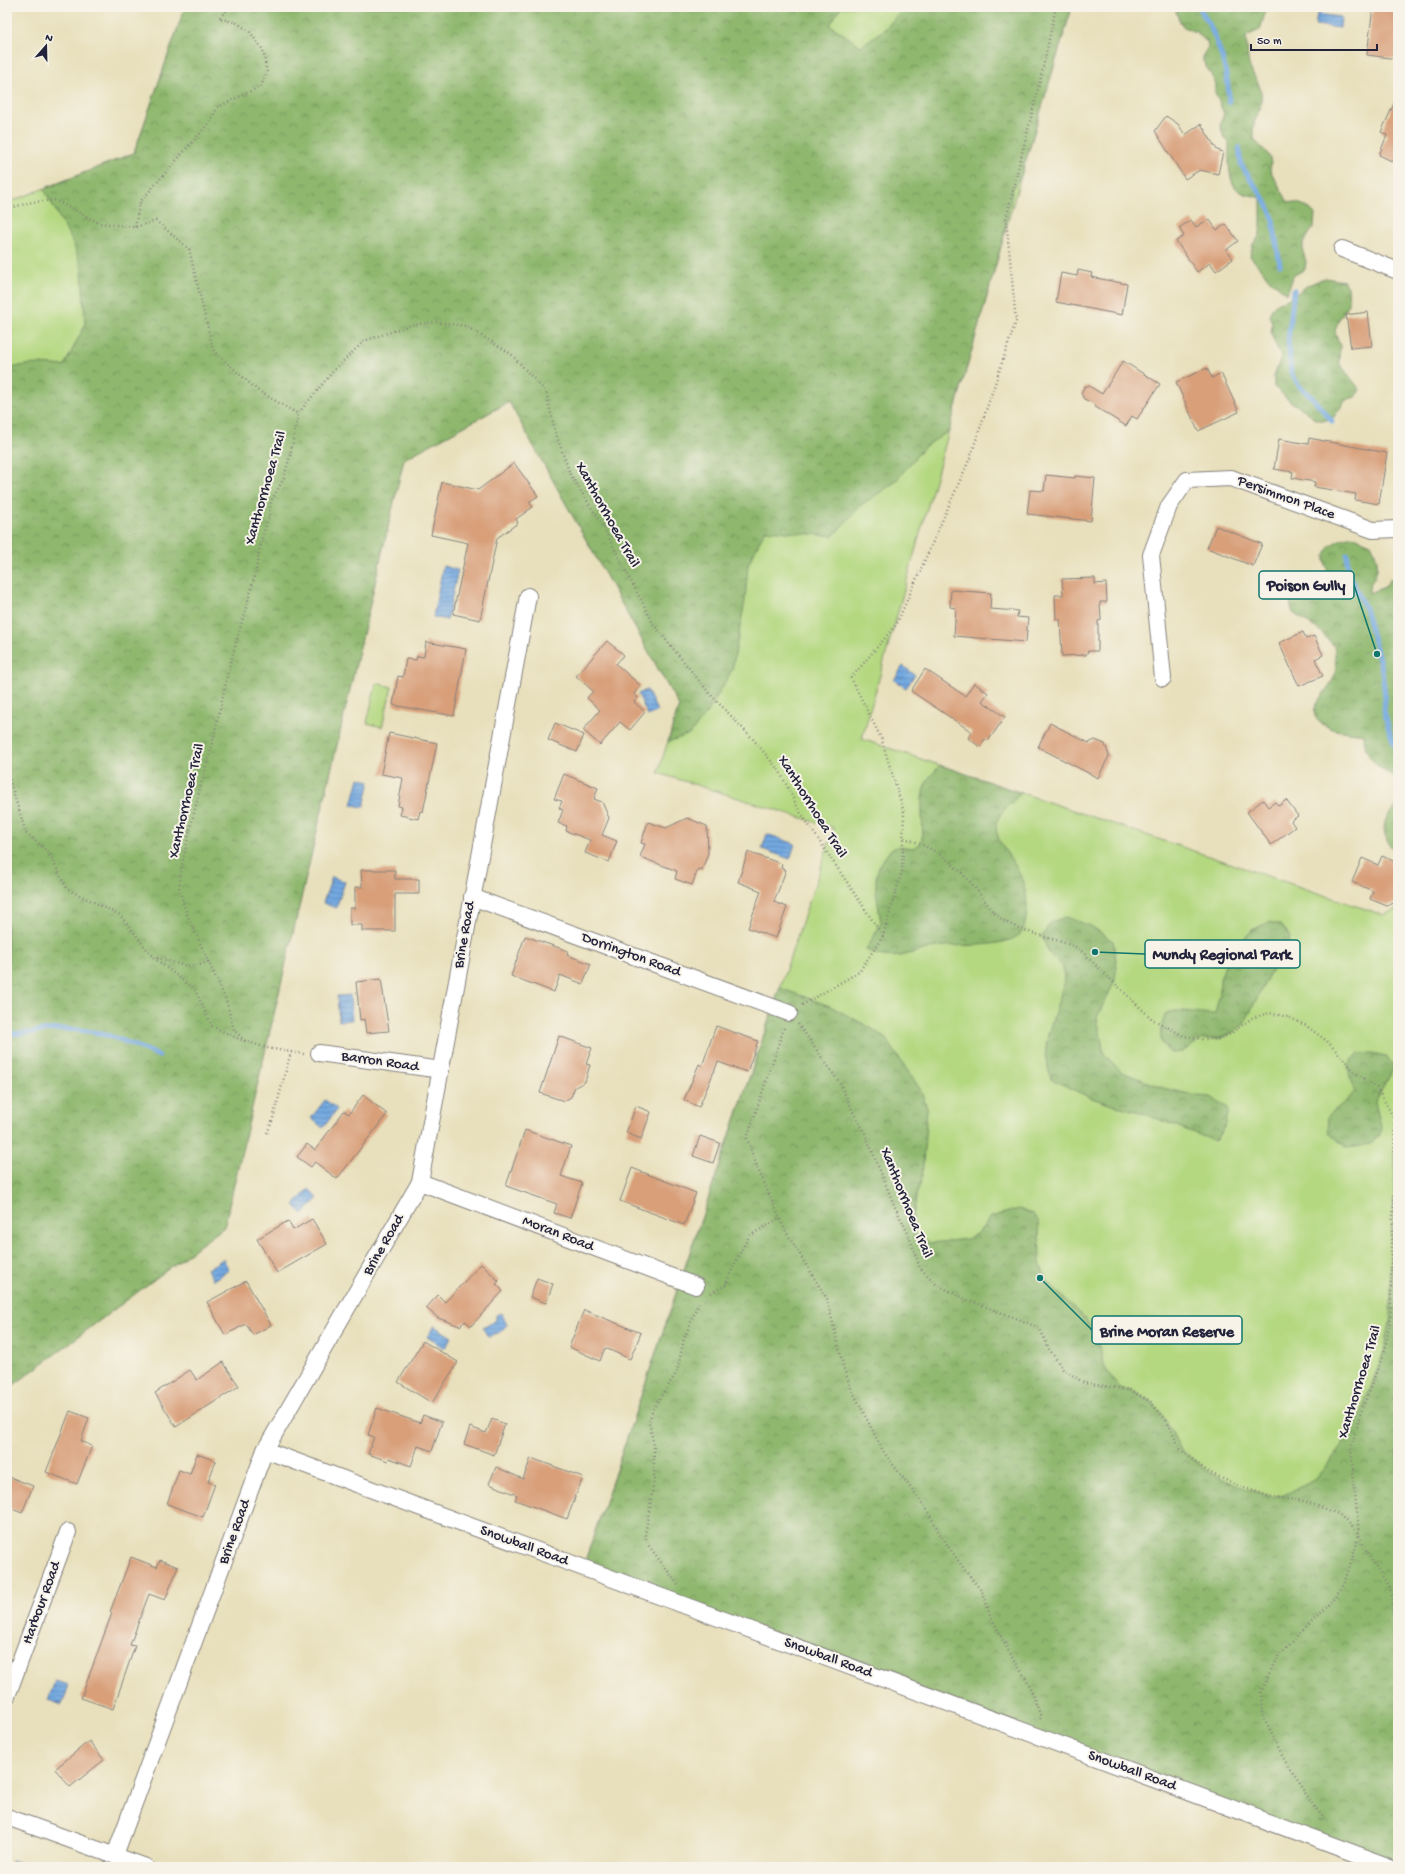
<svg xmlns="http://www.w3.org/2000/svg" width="1405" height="1874" viewBox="0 0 1405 1874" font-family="'Gochi Hand',sans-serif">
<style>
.green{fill:#b4d880;stroke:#6b7d5e}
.forest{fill:url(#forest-crowns);stroke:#586d54}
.water{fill:url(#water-rules);stroke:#4a668e}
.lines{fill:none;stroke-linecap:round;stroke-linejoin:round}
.stream{stroke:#73a9e1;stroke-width:5}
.building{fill:#d89f79}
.minor-casing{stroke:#85817c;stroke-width:18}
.path{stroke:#85817c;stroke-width:2.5;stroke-dasharray:1 3;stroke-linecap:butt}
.minor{stroke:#fff;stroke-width:16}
.labels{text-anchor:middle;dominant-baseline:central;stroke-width:4;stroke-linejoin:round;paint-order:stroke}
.street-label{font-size:15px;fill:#22223b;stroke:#f7f3e8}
.leader{fill:none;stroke:#0f766e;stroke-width:1.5}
.callout-dot{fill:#0f766e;stroke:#f7f3e8;stroke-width:1.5}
.callout{fill:#f7f3e8;stroke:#0f766e;stroke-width:1.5}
.callout-label{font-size:16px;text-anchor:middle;font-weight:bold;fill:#22223b}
</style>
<defs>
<pattern id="forest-crowns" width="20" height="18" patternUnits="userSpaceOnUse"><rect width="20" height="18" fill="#8fb86e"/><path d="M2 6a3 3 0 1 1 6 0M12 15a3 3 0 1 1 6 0" fill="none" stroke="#74955c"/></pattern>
<pattern id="water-rules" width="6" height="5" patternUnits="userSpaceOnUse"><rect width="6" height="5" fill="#73a9e1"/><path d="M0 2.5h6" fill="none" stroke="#5e89b8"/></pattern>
</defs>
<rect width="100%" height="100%" fill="#f7f3e8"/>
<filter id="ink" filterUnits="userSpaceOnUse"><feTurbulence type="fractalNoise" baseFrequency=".025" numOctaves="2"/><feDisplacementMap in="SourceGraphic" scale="8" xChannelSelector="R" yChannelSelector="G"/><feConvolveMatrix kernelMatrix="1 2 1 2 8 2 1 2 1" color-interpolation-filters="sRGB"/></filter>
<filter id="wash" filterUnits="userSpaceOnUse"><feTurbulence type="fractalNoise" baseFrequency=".012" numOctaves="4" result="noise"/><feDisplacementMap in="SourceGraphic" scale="16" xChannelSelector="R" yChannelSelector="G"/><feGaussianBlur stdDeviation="0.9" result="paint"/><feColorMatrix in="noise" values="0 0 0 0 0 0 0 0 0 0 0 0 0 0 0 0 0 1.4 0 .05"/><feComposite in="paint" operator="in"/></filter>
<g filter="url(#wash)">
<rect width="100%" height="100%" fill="#e8e0bc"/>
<!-- green -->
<g class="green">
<polygon points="185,7 1072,7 1021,176 862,739 1383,915 1398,909 1398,1867 583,1567 834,828 658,773 679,706 509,402 404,459 224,1227 7,1390 7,203 134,153"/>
<polygon points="376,683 392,687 382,727 367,723"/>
</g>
<!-- forest -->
<g class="forest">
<path d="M185,7H841L830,25L861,46L886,28L904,7H1072L1021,176L1013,188L1003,239L949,431L924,447L894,483L861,505L833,536L765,530L748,565L745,601L732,670L708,712L690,734L668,742L679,706L509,402L404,459L224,1227L7,1390V370C26,362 45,364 64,366L85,325L82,268L73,243L44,189L134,153Z"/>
<path d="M1178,7H1267L1260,30L1246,36C1248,47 1246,60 1251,70C1256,80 1263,88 1261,101C1260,112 1252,123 1253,134C1255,149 1275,149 1270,170L1288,202C1300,203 1307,205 1315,214L1314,226L1303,244V252L1306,261L1305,269L1293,276L1287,294L1270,280L1250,256L1253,244L1259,237L1261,228V199C1254,194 1244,196 1238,190C1227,182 1229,155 1229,142L1224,138L1220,124L1224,114L1215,92V84L1213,78L1203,61V55L1208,47L1207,42L1196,32L1182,26L1176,12Z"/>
<path d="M1325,278L1344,281L1348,287L1349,304L1339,319L1335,331L1340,346L1339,363L1360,390L1355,397L1346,400L1333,418L1323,421L1313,418C1306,408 1295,406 1286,398C1282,394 1279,390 1274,387V376L1281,357L1271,334L1272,323L1269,315L1273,307L1278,303L1292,297L1308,285Z"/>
<path d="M1352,536L1371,544C1376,554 1380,564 1375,576C1371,584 1369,583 1369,593L1385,587L1390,579L1398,578V778C1378,770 1363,756 1364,734C1353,732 1340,732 1330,728C1296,714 1327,695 1334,677C1337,668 1335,655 1334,646L1320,631L1293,613L1289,599C1301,577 1320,584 1339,591C1323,566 1313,546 1352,536Z"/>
<path d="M940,765L1021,793C1014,801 996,814 996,826C996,842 1010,855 1017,869C1024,881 1027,896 1027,910C1026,918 1026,929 1019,935C1005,947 963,945 945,946C914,948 898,966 866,950L881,923L876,891V878L879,866L890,850L899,846L913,848L921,843C926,823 916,799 928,780C929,776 936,771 940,765Z"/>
<path d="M1398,804V853C1387,846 1381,831 1386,819C1388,814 1395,808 1398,804Z"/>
<polygon points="1065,917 1091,926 1113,941 1117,967 1114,983 1097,1017 1104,1054 1122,1072 1163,1088 1198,1096 1211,1097 1229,1109 1226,1124 1215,1141 1140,1112 1109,1104 1089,1097 1051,1079 1045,1055 1048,1034 1064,984 1063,967 1049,953 1042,936 1051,922"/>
<path d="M1269,922L1281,925L1290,936L1287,951L1275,963L1244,1024L1230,1034L1218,1039H1202L1182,1052L1171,1053C1156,1041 1160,1029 1166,1013C1183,1008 1198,1014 1215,1014L1220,992V979L1228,957L1252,930Z"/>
<polygon points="780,988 830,1006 871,1028 887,1040 920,1089 927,1108 922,1178 917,1193 913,1217 915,1235 931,1243 967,1239 979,1232 991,1217 1019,1209 1033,1214 1039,1222 1040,1263 1047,1282 1086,1319 1100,1348 1105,1368 1119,1388 1130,1390 1150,1401 1165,1419 1181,1450 1207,1471 1236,1485 1272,1497 1292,1492 1317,1478 1341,1447 1348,1433 1359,1418 1385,1349 1391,1316 1391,1245 1395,1184 1395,1150 1398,1140 1398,1867 583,1567"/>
<path d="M1372,1053L1386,1056L1394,1068L1375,1102L1382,1130C1375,1145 1363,1146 1347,1148L1329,1133L1327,1117C1336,1108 1348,1101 1355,1091L1350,1079L1348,1064L1358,1054Z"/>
</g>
<!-- water -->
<g class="water">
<polygon points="1317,14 1341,17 1340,28 1315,25"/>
<polygon points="443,566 458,570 447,620 433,617"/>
<polygon points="903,666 915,675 906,688 894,680"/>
<polygon points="647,690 657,711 648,716 638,694"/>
<polygon points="359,778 370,781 364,807 352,805"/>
<polygon points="767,834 795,844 790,859 762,849"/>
<polygon points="332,877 345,882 336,908 323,903"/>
<polygon points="350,995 352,1020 339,1021 337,996"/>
<polygon points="325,1100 337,1109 323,1128 311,1118"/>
<polygon points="309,1189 318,1198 303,1214 294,1205"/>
<polygon points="223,1259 229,1270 213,1280 207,1269"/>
<polygon points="501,1313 507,1325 500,1332 488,1337 483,1328 496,1320 496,1315"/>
<polygon points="434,1326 452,1337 445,1348 427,1337"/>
<polygon points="55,1681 69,1685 62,1705 48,1700"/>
<polygon points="12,1860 32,1867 9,1867"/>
</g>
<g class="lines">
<!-- stream -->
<g class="stream">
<path d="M1200,7C1202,15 1207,19 1210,26C1221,50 1229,75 1229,102"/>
<polyline points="1239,147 1241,165 1266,202 1272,215 1280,265"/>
<polyline points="1294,290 1288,340 1291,373 1300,387 1311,396 1332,421"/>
<polyline points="1347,554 1348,573 1365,608 1382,670 1385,697 1384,711 1389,730 1398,755"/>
<path d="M7,1033C26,1036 44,1029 62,1029C101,1029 125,1041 159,1056"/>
</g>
</g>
<g id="blocks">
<!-- building -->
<g class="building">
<polygon points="1373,7 1398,7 1398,59 1367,55"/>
<polygon points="1398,95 1398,164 1379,155 1387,135 1381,132"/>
<polygon points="1166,116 1178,124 1185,135 1201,124 1217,150 1223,152 1218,174 1200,170 1185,179 1155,131"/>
<polygon points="1209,219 1217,230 1226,224 1238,241 1226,250 1233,259 1216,271 1210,263 1197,272 1176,241 1184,236 1179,228 1191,220 1196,227"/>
<polygon points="1078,270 1092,273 1091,277 1127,284 1122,315 1056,302 1061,273 1077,276"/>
<polygon points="1368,312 1372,346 1351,348 1346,315"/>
<polygon points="1123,361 1160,384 1137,419 1132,416 1126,426 1094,406 1095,404 1084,399 1081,393 1085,386 1089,386 1102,394"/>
<polygon points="1207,368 1212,378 1221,373 1239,412 1198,431 1176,382"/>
<polygon points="1309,438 1387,453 1379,504 1355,500 1356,494 1314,487 1315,482 1292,478 1293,472 1274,469 1279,439 1308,444"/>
<polygon points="514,463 538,496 529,502 533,507 516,519 518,523 497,538 480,620 453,614 468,543 431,535 442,482 478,490"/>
<polygon points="1046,475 1075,478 1075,476 1095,478 1091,521 1027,514 1030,490 1044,491"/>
<polygon points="1216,526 1262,544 1253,566 1207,548"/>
<polygon points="1095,578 1095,584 1106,583 1107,602 1100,602 1101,620 1098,621 1098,651 1088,651 1086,655 1062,656 1060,619 1056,619 1055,595 1063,595 1062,579"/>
<polygon points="951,590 991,593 990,609 1018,611 1017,617 1028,618 1026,642 954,636 956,608 950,607"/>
<polygon points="1303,632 1306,639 1314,636 1323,655 1315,659 1323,676 1299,686 1279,643"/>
<polygon points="607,641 624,655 616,664 641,686 634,694 638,698 634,702 645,712 630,730 620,722 600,745 583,730 600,710 587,698 593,691 576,676"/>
<polygon points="426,642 466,649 454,716 393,705 398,676 403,677 406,659 416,660 417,656 424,657"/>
<polygon points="925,669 965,696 974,683 988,693 982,701 1005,717 988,741 985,739 980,747 968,738 972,732 911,691"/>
<polygon points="555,723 584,735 577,752 548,740"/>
<polygon points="1050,723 1089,743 1095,740 1105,744 1109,756 1098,778 1038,747"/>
<polygon points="389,733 437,743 423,812 420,811 418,819 400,815 402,807 398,806 403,778 381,774"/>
<polygon points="564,774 598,788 594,799 602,802 609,818 602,835 617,841 609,862 585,853 590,840 566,831 567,826 558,823 563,810 559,808 562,801 554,799"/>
<polygon points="1263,800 1268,807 1275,802 1279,806 1286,800 1298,816 1291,821 1295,827 1271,845 1247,812"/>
<polygon points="687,818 707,826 708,853 702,870 698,869 692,885 675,879 677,871 640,857 645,844 641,843 648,822 666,828"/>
<polygon points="748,852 782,864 781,868 786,870 774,902 787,907 776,938 748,928 761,891 738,882"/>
<polygon points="1382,856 1398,863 1398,901 1387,906 1370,899 1373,891 1352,882 1362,858 1378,865"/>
<polygon points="361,870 395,870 395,879 419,879 419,894 395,894 395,931 362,931 362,925 350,925 350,908 355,908 355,887 362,887"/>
<polygon points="525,936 568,951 567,955 591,964 583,984 560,975 554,992 511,976"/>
<polygon points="381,979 389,1031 366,1033 364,1019 360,1020 356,982"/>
<polygon points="716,1026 758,1041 747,1072 718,1062 699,1107 684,1100 699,1064 702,1066"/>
<polygon points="559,1036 592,1048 586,1064 590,1065 585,1082 575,1087 571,1097 564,1101 540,1093"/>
<polygon points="363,1095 387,1114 337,1179 315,1162 311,1167 297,1157 307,1144 315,1150 344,1111 349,1114"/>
<polygon points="636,1106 651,1112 641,1139 626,1133"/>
<polygon points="525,1130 571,1146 561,1176 582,1183 570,1218 554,1213 557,1204 506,1186"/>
<polygon points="700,1136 720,1143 713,1163 693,1156"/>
<polygon points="632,1168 696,1193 684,1225 620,1201"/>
<polygon points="312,1219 327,1244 277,1273 257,1239 288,1221 293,1230"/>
<polygon points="481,1264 499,1281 496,1284 503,1291 471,1326 465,1321 460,1326 438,1318 426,1308 438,1295 445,1302"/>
<polygon points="537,1278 553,1284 546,1303 530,1297"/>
<polygon points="246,1281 271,1325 253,1335 246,1324 225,1335 207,1302"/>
<polygon points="584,1310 641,1333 630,1359 605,1348 600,1361 569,1347"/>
<polygon points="423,1341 458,1362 432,1403 398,1382"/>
<polygon points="223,1362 239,1386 176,1427 155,1393 190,1370 197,1380"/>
<polygon points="377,1408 420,1423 423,1415 442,1422 432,1451 418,1446 411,1466 389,1458 388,1461 368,1454 374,1437 368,1435"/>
<polygon points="70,1411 89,1418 81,1441 92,1446 77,1484 46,1472"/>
<polygon points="492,1419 505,1424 494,1455 464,1444 470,1427 486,1433"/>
<polygon points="197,1454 216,1461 208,1482 215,1484 203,1517 167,1504 179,1470 190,1474"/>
<polygon points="531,1458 583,1477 567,1519 515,1500 517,1495 489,1484 496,1467 523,1479"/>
<polygon points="7,1476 33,1486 22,1513 7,1507"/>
<polygon points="131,1557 157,1567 160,1560 178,1567 165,1600 149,1594 130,1645 135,1646 113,1709 81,1698 112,1613 110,1612"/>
<polygon points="89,1741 104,1760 70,1787 55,1769"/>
</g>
</g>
</g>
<g filter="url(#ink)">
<use href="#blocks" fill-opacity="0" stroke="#85817c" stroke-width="1"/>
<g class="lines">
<!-- minor casing -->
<g class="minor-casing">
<g id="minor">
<polyline points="1342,249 1398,271"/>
<polyline points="1163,678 1151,555 1169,506 1187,480 1231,478 1373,530 1398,529"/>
<polyline points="472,897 789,1013"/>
<polyline points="319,1053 441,1070"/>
<polyline points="420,1182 696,1286"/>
<polyline points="265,1450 1391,1867"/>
<polyline points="7,1696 68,1532"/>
<polyline points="7,1817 146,1867"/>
<polyline points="115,1855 265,1450 420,1182 528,596"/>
</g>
</g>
<!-- path -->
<g class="path">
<polyline points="7,209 32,202 55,200 99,223 135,227 156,221 189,249 213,350 257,390 298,414"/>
<polyline points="135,227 140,202 209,123 218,107 261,86 267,73 263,50 249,31 237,23 219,18 230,7"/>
<polyline points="7,772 26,833 48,852 67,889 120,915 153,957 195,990 212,1026 239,1039 267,1048 304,1054"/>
<path d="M904,838C933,846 956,864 975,888C987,902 991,914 1008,923C1030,935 1056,938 1078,948L1152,1019L1184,1036L1202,1039H1218L1230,1034L1252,1018L1269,1013L1288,1017L1305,1025L1327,1041L1356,1073L1377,1088L1394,1118L1395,1184L1391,1245V1316L1385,1349L1359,1418L1351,1449L1359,1535L1344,1585L1323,1611L1279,1654L1261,1692L1262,1715L1289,1767L1309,1796L1321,1816L1319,1823"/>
<path d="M153,957C173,961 190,972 209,961"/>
<polyline points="802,1005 859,972 883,936 902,871 904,812 881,738 851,678 896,625 970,458 1016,321 1006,218 1041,77 1056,7"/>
<polyline points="798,1024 840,1083 854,1114 864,1131 894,1205 908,1233 920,1268 936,1284 965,1299 1026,1322 1040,1329 1049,1349 1063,1369 1084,1383 1130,1390 1150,1401 1165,1419 1181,1450 1207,1471 1236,1485 1272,1497 1304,1501 1339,1514 1359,1535 1369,1556 1389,1588 1398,1625"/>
<polyline points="784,1028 747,1138 757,1167 785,1230 827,1299 844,1369 851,1388 883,1451 928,1511 940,1534 964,1569 983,1593 990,1615 1008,1650 1028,1682 1041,1717 1039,1721"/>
<polyline points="245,1041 234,1030 226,1000 186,912 179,887 183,859 200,788 211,749 230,664 255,576 261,541 268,519 271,501 283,480 290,456 298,414 334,370 364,341 411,325 437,322 466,326 511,354 546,392 555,431 570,474 601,523 654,625 710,694 753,739 780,772 800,812 883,936"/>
<polyline points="267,1133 272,1122 291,1052"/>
<polyline points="711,1293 726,1285 731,1271 749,1236 780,1218"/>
<polyline points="678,1585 649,1546 645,1536 654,1481 654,1446 649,1422 653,1409 677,1372 684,1339 699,1302"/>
</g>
<!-- minor -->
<use href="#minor" class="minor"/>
</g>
</g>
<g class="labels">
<!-- street labels -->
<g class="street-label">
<text transform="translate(266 488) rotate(-74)">Xanthorrhoea Trail</text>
<text transform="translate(1286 498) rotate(20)">Persimmon Place</text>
<text transform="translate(607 515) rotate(61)">Xanthorrhoea Trail</text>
<text transform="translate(187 801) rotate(-77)">Xanthorrhoea Trail</text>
<text transform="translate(812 807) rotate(58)">Xanthorrhoea Trail</text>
<text transform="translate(465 935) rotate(-80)">Brine Road</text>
<text transform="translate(631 955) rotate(20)">Dorrington Road</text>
<text transform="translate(380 1062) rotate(8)">Barron Road</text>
<text transform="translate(906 1203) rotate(68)">Xanthorrhoea Trail</text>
<text transform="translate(558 1234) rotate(21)">Moran Road</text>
<text transform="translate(384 1245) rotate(-60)">Brine Road</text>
<text transform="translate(1360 1382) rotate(-73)">Xanthorrhoea Trail</text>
<text transform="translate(235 1532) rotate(-70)">Brine Road</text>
<text transform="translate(524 1546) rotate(20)">Snowball Road</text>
<text transform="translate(42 1603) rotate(-70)">Harbour Road</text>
<text transform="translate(828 1658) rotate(20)">Snowball Road</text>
<text transform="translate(1132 1771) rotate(20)">Snowball Road</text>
</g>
</g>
<!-- callouts -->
<path class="leader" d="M1377 654L1354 585M1095 952L1145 954M1040 1278L1092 1330"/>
<g class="callout-dot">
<circle cx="1377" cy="654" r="4"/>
<circle cx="1095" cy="952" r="4"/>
<circle cx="1040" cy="1278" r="4"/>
</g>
<g class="callout">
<rect x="1259" y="571" width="95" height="28" rx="4"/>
<rect x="1145" y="940" width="155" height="28" rx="4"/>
<rect x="1092" y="1316" width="150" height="28" rx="4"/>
</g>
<g class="callout-label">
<text x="1306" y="590">Poison Gully</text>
<text x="1222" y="959">Mundy Regional Park</text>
<text x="1167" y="1336">Brine Moran Reserve</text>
</g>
<!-- margin -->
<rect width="1405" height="1874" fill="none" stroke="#f7f3e8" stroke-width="24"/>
<!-- north arrow -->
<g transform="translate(46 46) rotate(20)" stroke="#f7f3e8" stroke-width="3" paint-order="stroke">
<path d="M0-3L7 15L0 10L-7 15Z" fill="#22223b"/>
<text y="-6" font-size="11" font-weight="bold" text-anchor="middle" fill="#22223b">N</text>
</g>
<!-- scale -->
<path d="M1251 44v6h126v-6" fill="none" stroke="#22223b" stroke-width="2"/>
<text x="1257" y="44" font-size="12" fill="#22223b" stroke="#f7f3e8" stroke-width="3" paint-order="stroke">50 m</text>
</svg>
